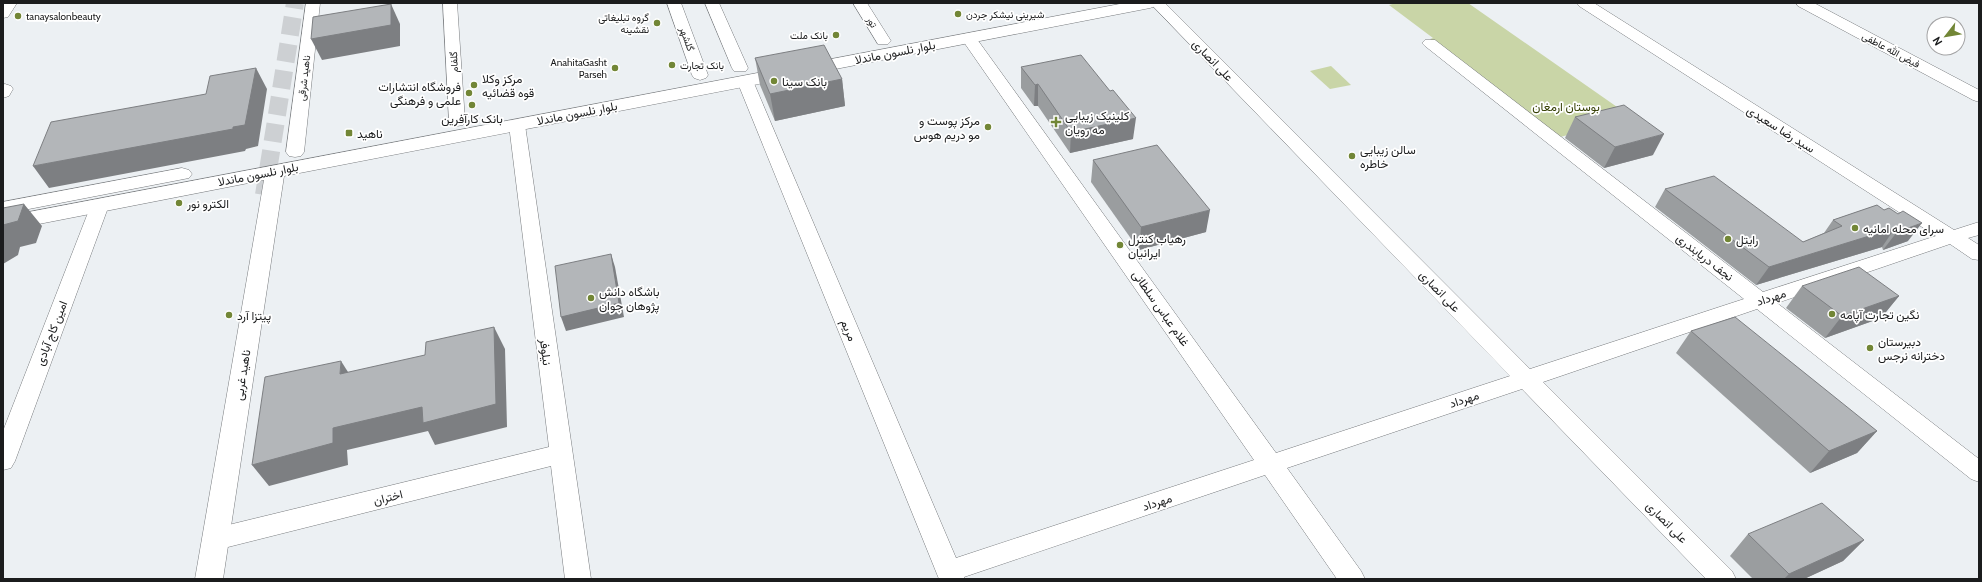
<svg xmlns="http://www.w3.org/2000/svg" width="1982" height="582" viewBox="0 0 1982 582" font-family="Cabin,Vazirmatn,sans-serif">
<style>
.green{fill:#c9d5a7}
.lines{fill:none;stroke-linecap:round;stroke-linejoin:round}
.trunk-tunnel{stroke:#cdd0d3;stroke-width:18;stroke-dasharray:18 9;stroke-linecap:butt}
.minor-casing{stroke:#787b7e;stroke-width:1}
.secondary-casing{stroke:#787b7e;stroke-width:1}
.minor{fill:#fff;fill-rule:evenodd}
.secondary{fill:#fff;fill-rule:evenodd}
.wall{fill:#9a9d9f}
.shaded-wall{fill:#7d7f82}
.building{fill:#b3b6b9;stroke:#7d7f82}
.poi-dot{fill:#728636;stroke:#fff;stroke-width:1.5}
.labels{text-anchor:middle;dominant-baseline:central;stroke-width:3.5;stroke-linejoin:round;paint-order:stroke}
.far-poi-label{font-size:10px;fill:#1b1c1d;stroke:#fff;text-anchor:start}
.far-street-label{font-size:10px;fill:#1b1c1d;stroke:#fff}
.street-label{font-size:12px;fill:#1b1c1d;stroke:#fff}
.poi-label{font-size:12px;fill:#1b1c1d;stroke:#fff;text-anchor:start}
.park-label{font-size:12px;fill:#353f03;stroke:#fff}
</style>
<rect width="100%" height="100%" fill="#ecf0f3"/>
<!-- green -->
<g class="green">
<polygon points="1396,3 1468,3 1640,123 1615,123 1560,137 1430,39 1433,38 1389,5"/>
<polygon points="1331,66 1351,85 1330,89 1310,71"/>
</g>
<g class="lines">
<!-- trunk-tunnel -->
<polyline class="trunk-tunnel" points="264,195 295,3"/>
<!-- minor casing -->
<g class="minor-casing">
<g id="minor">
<polygon points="3,3 17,3 8,17 3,18"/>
<polygon points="306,3 320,3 304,152 301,156 295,157 289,156 286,152"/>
<polygon points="443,3 457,3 465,121 463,125 457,126 451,125 449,121"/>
<polygon points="667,3 681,3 708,75 706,78 700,80 694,78 692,75"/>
<polygon points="705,3 719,3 748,68 746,71 734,71 732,68"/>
<polygon points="853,3 867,3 891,41 888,44 878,44"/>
<polygon points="1150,3 1165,3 1530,369 1744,299 1425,46 1422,43 1425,40 1435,40 1763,292 1936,236 1579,6 1577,3 1594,3 1954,230 1979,222 1979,235 1968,238 1979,245 1979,260 1972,259 1950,244 1777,303 1979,459 1979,482 1971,479 1757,309 1543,382 1732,571 1736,579 1706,579 1522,389 1287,468 1361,571 1365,579 1337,579 1265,475 964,577 965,579 939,579 737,81 739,78 745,76 751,78 753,81 956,558 1254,460 961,38 964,35 974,35 1276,453 1510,376"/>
<polygon points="1796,3 1814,3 1979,90 1979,102 1973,100 1798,6"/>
<polygon points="5,84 11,86 13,89 9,96 3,98 3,85"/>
<polygon points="517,120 523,121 525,125 591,579 565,579 551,466 216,550 207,547 204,539 207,531 216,528 549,447 509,125 511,121"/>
<polygon points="100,199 106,201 109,205 15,461 11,468 3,470 3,431 91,205 94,201"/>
</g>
</g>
<!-- secondary casing -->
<g class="secondary-casing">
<g id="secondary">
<polygon points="1125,3 1158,3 1156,6 1150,8 284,176 223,579 195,579 264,180 3,231 3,217"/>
<polygon points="182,168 189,170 192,174 189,178 3,214 3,202"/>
</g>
</g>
<!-- minor -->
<use href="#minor" class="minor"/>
<!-- secondary -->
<use href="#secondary" class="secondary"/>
</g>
<!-- wall -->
<g class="wall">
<polygon points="755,58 842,79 845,106 775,121 760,85"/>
<polygon points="1021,67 1133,139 1070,153 1038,106 1034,106 1021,88"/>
<polygon points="1575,117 1653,155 1604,168 1565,138"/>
<polygon points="1093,160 1206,232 1139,250 1091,182"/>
<polygon points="1665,189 1803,242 1824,233 1833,220 1877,205 1908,241 1883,250 1882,247 1756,285 1655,207"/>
<polygon points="1802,286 1899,296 1881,318 1825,338 1786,308"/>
<polygon points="1691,331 1877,431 1857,453 1810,473 1676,353"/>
<polygon points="1748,534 1864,540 1843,561 1804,579 1753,579 1730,556"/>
</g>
<!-- shaded-wall -->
<g class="shaded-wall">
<polygon points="391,4 400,24 400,46 322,60 311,39"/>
<polygon points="256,68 267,89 258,146 246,149 245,151 49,188 33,166 233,127"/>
<polygon points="842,79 845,106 775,121 770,94"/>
<polygon points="1038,84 1038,106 1034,106 1035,85"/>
<polygon points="1136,118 1133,139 1070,153 1071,132"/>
<polygon points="1664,134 1653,155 1604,168 1615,147"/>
<polygon points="24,204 42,226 36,243 20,247 18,255 3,264 3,225"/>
<polygon points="1210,210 1206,232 1139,250 1141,227"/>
<polygon points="1922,223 1908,241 1883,250 1897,232"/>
<polygon points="1895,228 1882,247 1756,285 1769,267"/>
<polygon points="611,254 615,267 624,317 566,331 561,317"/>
<polygon points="1899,296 1881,318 1825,338 1842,316"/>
<polygon points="494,327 505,349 507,427 435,445 428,431 347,450 348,465 269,486 252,465 333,428"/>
<polygon points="341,361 355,383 340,374"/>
<polygon points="1877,431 1857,453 1810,473 1829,451"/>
<polygon points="1864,540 1843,561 1804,579 1784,579 1789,574"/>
</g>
<!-- building -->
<g class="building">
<polygon points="391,4 391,25 311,39 313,17"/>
<polygon points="824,45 842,79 770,94 755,58"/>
<polygon points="1081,55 1110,91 1113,90 1136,118 1071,132 1038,84 1035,85 1021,67"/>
<polygon points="256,68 245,125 233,127 233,129 33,166 51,122 206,94 210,76"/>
<polygon points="1624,105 1664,134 1615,147 1575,117"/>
<polygon points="1157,145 1210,210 1141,227 1093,160"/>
<polygon points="1714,176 1803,242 1842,226 1833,220 1877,205 1884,210 1889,208 1898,214 1903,211 1922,223 1897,232 1895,228 1769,267 1665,189"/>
<polygon points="24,204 18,221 3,225 3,208"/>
<polygon points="611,254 619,303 561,317 555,266"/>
<polygon points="1859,267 1899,296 1842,316 1802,286"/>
<polygon points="1735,317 1877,431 1829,451 1691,331"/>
<polygon points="494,327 496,404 423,423 422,407 333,428 333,443 252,465 265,377 341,361 340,374 425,355 426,342"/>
<polygon points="1822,503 1864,540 1789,574 1748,534"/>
</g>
<!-- markers -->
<g class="poi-dot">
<circle cx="958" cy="14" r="4"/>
<circle cx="18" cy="16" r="4"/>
<circle cx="657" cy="23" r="4"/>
<circle cx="836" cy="35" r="4"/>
<circle cx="672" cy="65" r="4"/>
<circle cx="615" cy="68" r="4"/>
<circle cx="774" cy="81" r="4"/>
<circle cx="474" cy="85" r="4"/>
<circle cx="469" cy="93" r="4"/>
<circle cx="472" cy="105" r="4"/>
<path d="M1054 116h4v4h4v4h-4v4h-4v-4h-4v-4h4z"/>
<circle cx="988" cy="127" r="4"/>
<rect x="345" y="129" width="8" height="8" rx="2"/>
<circle cx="1352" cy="156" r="4"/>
<circle cx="179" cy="203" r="4"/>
<circle cx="1855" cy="228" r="4"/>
<circle cx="1728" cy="239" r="4"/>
<circle cx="1120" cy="245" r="4"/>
<circle cx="591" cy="298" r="4"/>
<circle cx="1832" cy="314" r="4"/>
<circle cx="229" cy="315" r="4"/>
<circle cx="1870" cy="348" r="4"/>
</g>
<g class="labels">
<!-- far-poi labels -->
<g class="far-poi-label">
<text x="966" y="14">شیرینی نیشکر جردن</text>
<text x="26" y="16">tanaysalonbeauty</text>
<text x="649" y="17" text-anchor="end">گروه تبلیغاتی<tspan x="649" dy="12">نقشینه</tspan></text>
<text x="828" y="35" text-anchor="end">بانک ملت</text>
<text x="607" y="62" text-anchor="end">AnahitaGasht<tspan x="607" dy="12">Parseh</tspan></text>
<text x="680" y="65">بانک تجارت</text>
</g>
<!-- far-street labels -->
<g class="far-street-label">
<text transform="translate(872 22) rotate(58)">تور</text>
<text transform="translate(687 39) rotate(70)">گلشهر</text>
<text transform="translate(1891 50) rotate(28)">فیض الله عاطفی</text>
<text transform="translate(454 62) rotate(-93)">گلفام</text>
<text transform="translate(304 78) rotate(-83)">ناهید شرقی</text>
</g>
<!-- street labels -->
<g class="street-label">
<text transform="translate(895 52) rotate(-11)">بلوار نلسون ماندلا</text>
<text transform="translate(1213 60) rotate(46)">علی انصاری</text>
<text transform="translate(577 113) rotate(-11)">بلوار نلسون ماندلا</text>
<text transform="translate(1781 129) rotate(32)">سید رضا سعیدی</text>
<text transform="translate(258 174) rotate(-11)">بلوار نلسون ماندلا</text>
<text transform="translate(1705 257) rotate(38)">نجف دریابندری</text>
<text transform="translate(1440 291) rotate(46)">علی انصاری</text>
<text transform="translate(1771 297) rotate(-18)">مهرداد</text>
<text transform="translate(1161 308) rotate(55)">غلام عباس سلطانی</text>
<text transform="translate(849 330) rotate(67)">مریم</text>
<text transform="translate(51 333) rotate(-69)">امین کاج آبادی</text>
<text transform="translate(546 352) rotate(83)">نیلوفر</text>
<text transform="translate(242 375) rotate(-81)">ناهید غربی</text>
<text transform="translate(1464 399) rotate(-18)">مهرداد</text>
<text transform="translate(388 497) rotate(-14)">اختران</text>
<text transform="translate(1157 502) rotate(-18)">مهرداد</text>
<text transform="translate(1667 522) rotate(45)">علی انصاری</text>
</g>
<!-- poi labels -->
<g class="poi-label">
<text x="482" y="78">مرکز وکلا<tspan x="482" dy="14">قوه قضائیه</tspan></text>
<text x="782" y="81">بانک سینا</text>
<text x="461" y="86" text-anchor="end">فروشگاه انتشارات<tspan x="461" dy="14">علمی و فرهنگی</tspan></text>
<text x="1065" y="115">کلینیک زیبایی<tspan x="1065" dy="14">مه رویان</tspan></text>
<text x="472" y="118" text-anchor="middle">بانک کارآفرین</text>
<text x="980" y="120" text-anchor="end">مرکز پوست و<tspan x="980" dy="14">مو دریم هوس</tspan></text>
<text x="357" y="133">ناهید</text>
<text x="1360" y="149">سالن زیبایی<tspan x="1360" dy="14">خاطره</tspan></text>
<text x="187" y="203">الكترو نور</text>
<text x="1863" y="228">سرای محله امانیه</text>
<text x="1128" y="238">رهیاب کنترل<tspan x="1128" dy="14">ایرانیان</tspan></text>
<text x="1736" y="239">رایتل</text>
<text x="599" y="291">باشگاه دانش<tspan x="599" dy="14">پژوهان جوان</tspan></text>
<text x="1840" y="314">نگین تجارت آپامه</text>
<text x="237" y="315">پیتزا آرد</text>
<text x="1878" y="341">دبیرستان<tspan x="1878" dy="14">دخترانه نرجس</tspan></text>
</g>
<!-- park labels -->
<g class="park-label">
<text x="1566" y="106">بوستان ارمغان</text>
</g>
</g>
<!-- border -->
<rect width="1982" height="582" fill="none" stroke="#1b1c1d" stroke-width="8"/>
<!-- north arrow -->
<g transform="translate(1946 36) rotate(239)"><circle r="19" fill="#ffffff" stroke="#a4a4a5"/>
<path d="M0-3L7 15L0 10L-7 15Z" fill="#728636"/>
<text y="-6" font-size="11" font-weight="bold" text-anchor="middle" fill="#1b1c1d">N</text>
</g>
</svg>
